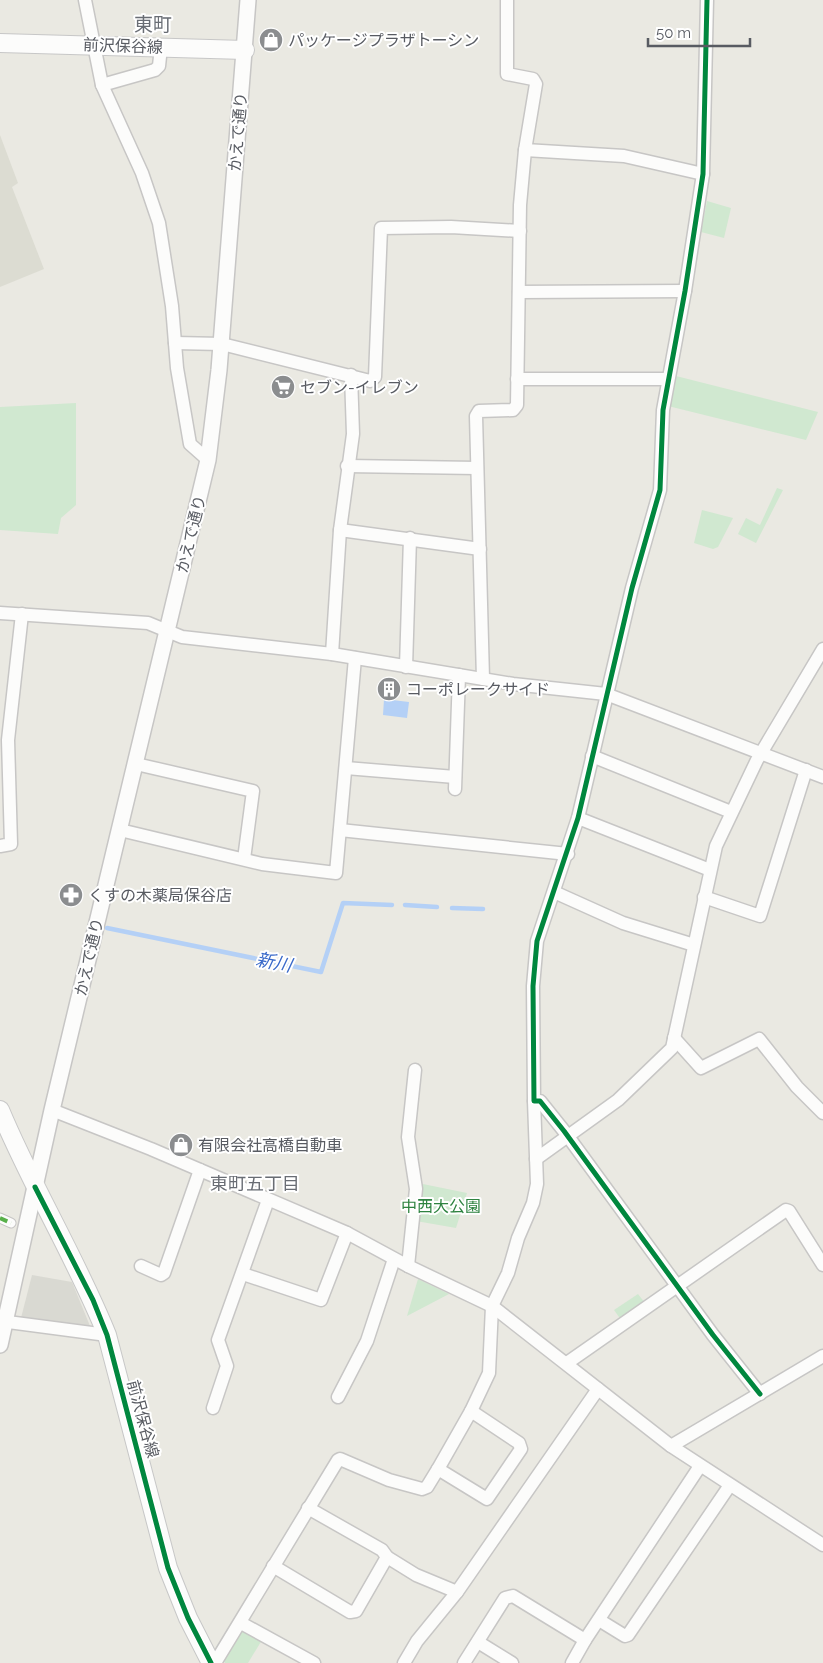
<svg xmlns="http://www.w3.org/2000/svg" width="823" height="1663" viewBox="0 0 823 1663" font-family="Raleway,'Noto Sans JP',sans-serif">
<style>
.industrial{fill:#d9d9d2}
.education{fill:#dcdcd2}
.green{fill:#d0e8d0}
.water{fill:#b4d0f6}
.lines{fill:none;stroke-linecap:round;stroke-linejoin:round}
.stream{stroke:#b4d0f6;stroke-width:4.5}
.pedestrian-casing{stroke:#c7c6c5;stroke-width:11}
.minor-casing{stroke:#c7c6c5;stroke-width:15}
.tertiary-casing{stroke:#c7c6c5;stroke-width:18}
.secondary-casing{stroke:#c7c7c7;stroke-width:20}
.pedestrian{stroke:#fcfcfb;stroke-width:9}
.minor{stroke:#fcfcfb;stroke-width:12}
.tertiary{stroke:#fcfcfb;stroke-width:15}
.secondary{stroke:#fcfcfb;stroke-width:18}
.quiet{stroke:#58b04a;stroke-width:4;stroke-dasharray:8 4;stroke-linecap:butt}
.cycleway-casing{stroke:#fff;stroke-width:8}
.cycleway{stroke:#00873e;stroke-width:5}
.labels{text-anchor:middle;dominant-baseline:central;stroke-width:4;stroke-linejoin:round;paint-order:stroke}
.poi-label{font-size:16px;fill:#585b62;stroke:#fff;text-anchor:start}
.street-label{font-size:16px;fill:#585b62;stroke:#fff}
.park-label{font-size:16px;fill:#2e8340;stroke:#fff}
.water-label{font-size:18px;font-style:italic;fill:#3969c9;stroke:#fff}
.neighbourhood-label{font-size:18px;fill:#696d74;stroke:#fff}
.quarter-label{font-size:19px;fill:#696d74;stroke:#fff}
</style>
<rect width="100%" height="100%" fill="#eae9e2"/>
<!-- industrial -->
<polygon class="industrial" points="32,1275 72,1282 90,1326 21,1318"/>
<!-- education -->
<polygon class="education" points="0,135 18,183 12,187 44,269 0,287"/>
<!-- green -->
<g class="green">
<polygon points="707,201 731,208 724,238 701,232"/>
<polygon points="676,376 818,412 806,440 668,406"/>
<polygon points="76,403 76,505 61,518 58,534 0,530 0,407"/>
<polygon points="777,488 783,490 756,543 738,534 746,518 760,525"/>
<polygon points="702,510 733,518 718,547 713,549 694,543"/>
<polygon points="418,1183 467,1193 456,1228 416,1221"/>
<polygon points="418,1279 449,1294 407,1316"/>
<polygon points="638,1294 645,1303 624,1319 619,1317 614,1310"/>
<polygon points="246,1631 262,1640 248,1663 225,1663 224,1660 241,1632"/>
</g>
<!-- water -->
<polygon class="water" points="384,699 409,702 407,718 383,715"/>
<g class="lines">
<!-- stream -->
<g class="stream">
<polyline points="405,905 437,907"/>
<polyline points="452,908 483,909"/>
<polyline points="107,928 321,972 343,903 392,905"/>
</g>
<!-- pedestrian casing -->
<g class="pedestrian-casing">
<polyline id="pedestrian" points="0,1218 11,1223"/>
</g>
<!-- minor casing -->
<g class="minor-casing">
<g id="minor">
<polyline points="85,0 102,85 142,173 159,223 172,306 177,368 190,444 208,460"/>
<polyline points="707,0 703,174 685,291 663,410 660,490 632,588 578,818 537,941 533,986 534,1101 540,1101 564,1131 713,1335 760,1394"/>
<polyline points="102,85 155,70 159,66 161,47"/>
<polyline points="525,150 624,156 703,174"/>
<polyline points="519,292 685,291"/>
<polyline points="175,343 222,344 370,381 375,377 381,228 451,227 520,231"/>
<polyline points="517,379 668,379"/>
<polyline points="347,466 477,468"/>
<polyline points="340,530 480,549"/>
<polyline points="0,613 148,623 182,637 332,654 513,684 606,694 823,777"/>
<polyline points="332,654 340,530 353,434 351,375"/>
<polyline points="406,667 410,538"/>
<polyline points="483,679 476,416 479,411 513,410 517,405 520,205 525,150 536,84 533,79 507,74 507,0"/>
<polyline points="592,756 731,812"/>
<polyline points="136,764 253,791 244,859"/>
<polyline points="346,768 455,777"/>
<polyline points="455,789 459,675"/>
<polyline points="578,818 710,870"/>
<polyline points="120,830 262,864 336,873 355,658"/>
<polyline points="340,830 568,854"/>
<polyline points="0,846 11,844 8,740 22,614"/>
<polyline points="554,892 623,923 694,945"/>
<polyline points="704,897 760,916 806,770"/>
<polyline points="674,1038 701,1068 759,1039 797,1087 823,1113"/>
<polyline points="52,1110 151,1149 347,1233 408,1266 492,1306 671,1446 823,1545"/>
<polyline points="536,1159 618,1100 672,1048 716,846 757,760 823,649"/>
<polyline points="141,1266 161,1275 164,1273 200,1170"/>
<polyline points="408,1266 416,1189 408,1137 415,1070"/>
<polyline points="243,1274 321,1300 347,1233"/>
<polyline points="0,1321 107,1335"/>
<polyline points="567,1363 786,1210 789,1211 823,1265"/>
<polyline points="338,1397 367,1341 394,1259"/>
<polyline points="213,1408 227,1366 218,1340 268,1200"/>
<polyline points="671,1446 823,1356"/>
<polyline points="438,1469 487,1499 521,1449 519,1443 471,1411"/>
<polyline points="387,1557 416,1575 457,1592"/>
<polyline points="273,1566 350,1612 356,1611 387,1557 382,1550 308,1508"/>
<polyline points="599,1620 625,1636 628,1635 730,1485"/>
<polyline points="241,1623 314,1663"/>
<polyline points="478,1642 512,1663"/>
<polyline points="215,1663 338,1460 340,1459 389,1480 422,1489 427,1487 438,1469 471,1411 489,1373 492,1306 508,1273 518,1238 533,1203 537,1184 534,1101"/>
<polyline points="404,1663 417,1641 457,1592 598,1389"/>
<polyline points="464,1663 505,1598 513,1596 585,1640"/>
<polyline points="572,1663 585,1640 700,1466"/>
</g>
</g>
<!-- tertiary casing -->
<g class="tertiary-casing">
<polyline id="tertiary" points="0,1345 52,1110 208,460 219,370 248,0"/>
</g>
<!-- secondary casing -->
<g class="secondary-casing">
<g id="secondary">
<polyline points="0,43 245,50"/>
<path d="M0,1110C32,1187 76,1258 107,1335L168,1568L188,1618L211,1663"/>
</g>
</g>
<!-- pedestrian -->
<use href="#pedestrian" class="pedestrian"/>
<!-- minor -->
<use href="#minor" class="minor"/>
<!-- tertiary -->
<use href="#tertiary" class="tertiary"/>
<!-- secondary -->
<use href="#secondary" class="secondary"/>
<!-- quiet -->
<polyline class="quiet" points="0,1218 11,1223"/>
<!-- cycleway casing -->
<g class="cycleway-casing">
<g id="cycleway">
<polyline points="707,0 703,174 685,291 663,410 660,490 632,588 578,818 537,941 533,986 534,1101 540,1101 564,1131 713,1335 760,1394"/>
<polyline points="35,1187 93,1300 107,1335 168,1568 188,1618 211,1663"/>
</g>
</g>
<!-- cycleway -->
<use href="#cycleway" class="cycleway"/>
</g>
<!-- icons -->
<defs>
<g id="shop-disc" transform="scale(1.25)"><circle r="9.5" fill="#8b8d8f" stroke="#fff"/><path d="M-5-2.5h2.3a2.7 3.5 0 0 1 5.4 0H5L5.5 6h-11ZM-1.5-2.5h3a1.5 2.3 0 0 0-3 0Z" fill="#fff"/></g>
<g id="supermarket-disc" transform="scale(1.25)"><circle r="9.5" fill="#8b8d8f" stroke="#fff"/><path d="M-6-5.5h2.5l.6 2H6L4.5 2H-2.5L-4.4-4H-6ZM-1.5 3.2a1.3 1.3 0 1 0 .1 0ZM3 3.2a1.3 1.3 0 1 0 .1 0Z" fill="#fff"/></g>
<g id="building-disc" transform="scale(1.25)"><circle r="9.5" fill="#8b8d8f" stroke="#fff"/><path d="M-4-6H4V6H1V3H-1V6H-4ZM-2.5-4.3h1.7v1.8h-1.7ZM.8-4.3h1.7v1.8H.8ZM-2.5-1h1.7V.8h-1.7ZM.8-1h1.7V.8H.8Z" fill="#fff"/></g>
<g id="pharmacy-disc" transform="scale(1.25)"><circle r="9.5" fill="#8b8d8f" stroke="#fff"/><path d="M-2-6h4v4h4v4h-4v4h-4v-4h-4v-4h4Z" fill="#fff"/></g>
</defs>
<g fill-rule="evenodd">
<use href="#shop-disc" x="271" y="40"/>
<use href="#supermarket-disc" x="283" y="387"/>
<use href="#building-disc" x="389" y="689"/>
<use href="#pharmacy-disc" x="71" y="895"/>
<use href="#shop-disc" x="181" y="1145"/>
</g>
<g class="labels">
<!-- poi labels -->
<g class="poi-label">
<text x="288" y="40">パッケージプラザトーシン</text>
<text x="300" y="387">セブン-イレブン</text>
<text x="406" y="689">コーポレークサイド</text>
<text x="88" y="895">くすの木薬局保谷店</text>
<text x="198" y="1145">有限会社高橋自動車</text>
</g>
<!-- street labels -->
<g class="street-label">
<text transform="translate(123 46) rotate(2)">前沢保谷線</text>
<text transform="translate(238 132) rotate(-85)">かえで通り</text>
<text transform="translate(191 534) rotate(-76)">かえで通り</text>
<text transform="translate(89 957) rotate(-77)">かえで通り</text>
<text transform="translate(143 1419) rotate(75)">前沢保谷線</text>
</g>
<!-- park labels -->
<g class="park-label">
<text x="441" y="1206">中西大公園</text>
</g>
<!-- water labels -->
<g class="water-label">
<text transform="translate(274 962) rotate(11)">新川</text>
</g>
<!-- neighbourhood labels -->
<g class="neighbourhood-label">
<text x="255" y="1183">東町五丁目</text>
</g>
<!-- quarter labels -->
<g class="quarter-label">
<text x="153" y="24">東町</text>
</g>
</g>
<!-- scale -->
<path d="M648 38v8h102v-8" fill="none" stroke="#585b62" stroke-width="2.5"/>
<text x="656" y="38" font-size="15" fill="#585b62" stroke="#ffffff" stroke-width="4" paint-order="stroke">50 m</text>
</svg>
